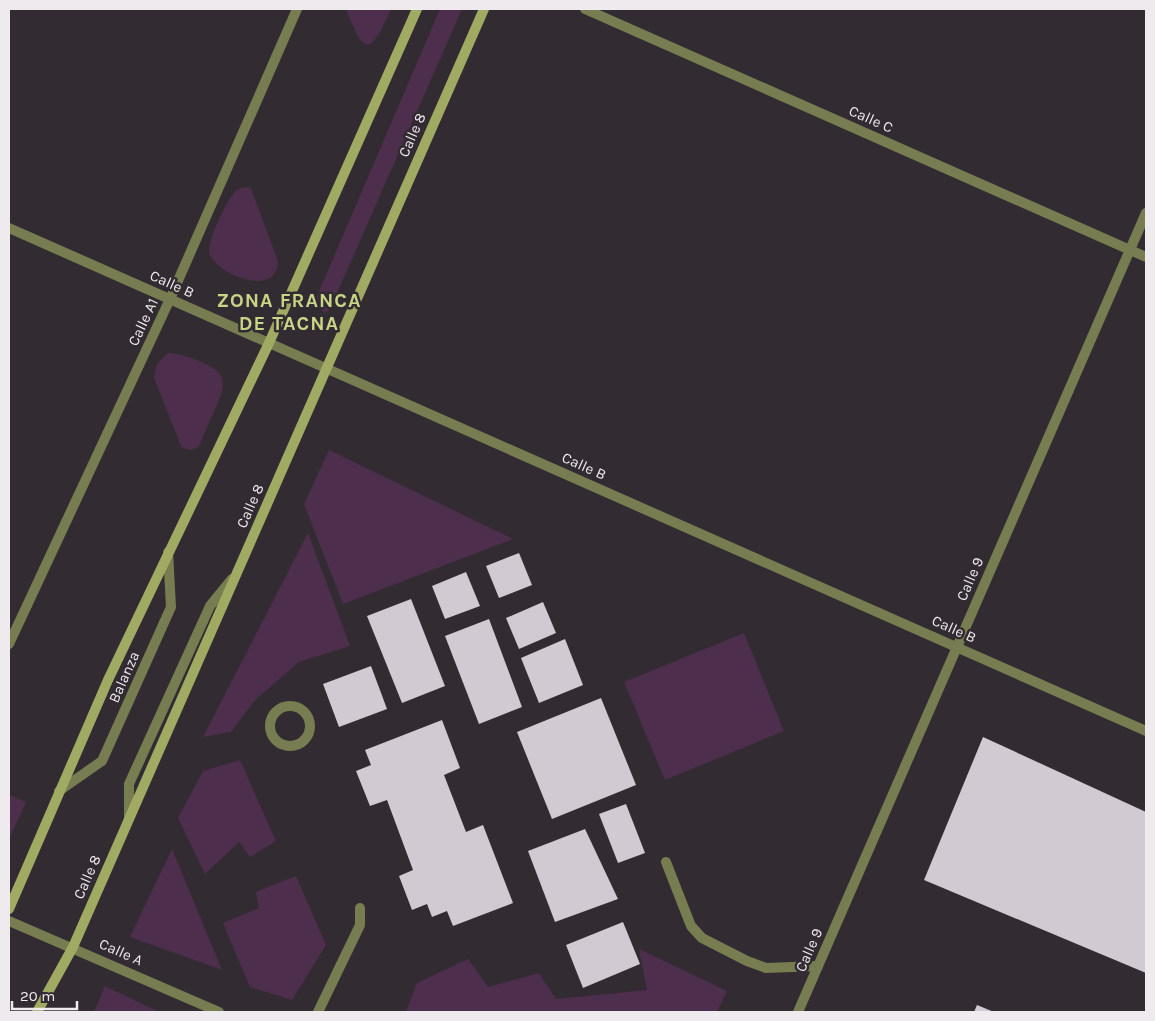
<svg xmlns="http://www.w3.org/2000/svg" width="1155" height="1021" viewBox="0 0 1155 1021" font-family="Karla,sans-serif">
<style>
.green{fill:#4d2e4c}
.building{fill:#d2cad2}
.lines{fill:none;stroke-linecap:round;stroke-linejoin:round}
.lane{stroke:#777d51;stroke-width:10}
.street{stroke:#777d51;stroke-width:10}
.secondary{stroke:#a1aa62;stroke-width:10}
.labels{text-anchor:middle;dominant-baseline:central;stroke-width:5;stroke-linejoin:round;paint-order:stroke}
.street-label{font-size:15px;fill:#eeeaee;stroke:#322c32}
.district-label{font-size:20px;font-weight:bold;letter-spacing:1px;fill:#c9d487;stroke:#322c32}
</style>
<rect width="100%" height="100%" fill="#322c32"/>
<!-- green -->
<g class="green">
<path d="M346,9H391C370,55 365,58 346,9Z"/>
<polygon points="440,9 462,9 330,309 325,313 314,303"/>
<path d="M247,187L251,189L278,261C277,299 217,275 209,253C209,238 224,206 233,194C236,189 241,188 247,187Z"/>
<path d="M168,353C179,352 207,363 216,370C224,376 224,386 221,395L199,446C192,451 188,451 181,446L154,378L157,364Z"/>
<polygon points="329,450 513,539 343,604 304,504"/>
<polygon points="308,533 350,646 299,662 255,700 231,732 203,737"/>
<polygon points="744,633 784,731 665,780 624,682"/>
<polygon points="240,760 276,841 250,857 239,842 205,874 178,818 203,771"/>
<polygon points="9,795 26,802 9,839"/>
<polygon points="172,849 222,970 130,937"/>
<polygon points="296,876 326,945 292,1000 250,987 223,923 259,908 256,892"/>
<polygon points="639,949 727,991 717,1012 406,1012 417,983 468,959 488,987 539,973 556,999 647,990"/>
<polygon points="105,986 159,1012 94,1012"/>
</g>
<!-- building -->
<g class="building">
<polygon points="519,553 532,585 499,598 486,566"/>
<polygon points="466,572 480,606 445,619 432,586"/>
<polygon points="411,599 445,686 402,703 367,616"/>
<polygon points="543,602 556,633 519,649 506,618"/>
<polygon points="489,619 522,707 479,724 445,636"/>
<polygon points="565,639 583,685 539,703 521,658"/>
<polygon points="371,666 387,709 339,727 323,684"/>
<polygon points="601,698 636,785 552,819 517,732"/>
<polygon points="442,720 460,768 444,775 466,832 483,825 513,903 453,926 447,911 432,917 427,904 412,910 399,876 413,870 387,800 370,806 356,771 371,765 365,750"/>
<polygon points="983,737 1146,812 1146,973 924,880"/>
<polygon points="626,804 645,853 618,863 599,814"/>
<polygon points="585,829 618,899 555,922 528,851"/>
<polygon points="623,922 640,964 583,988 566,945"/>
<polygon points="977,1005 994,1012 974,1012"/>
</g>
<g class="lines">
<!-- lane -->
<g class="lane">
<circle cx="290" cy="726" r="20"/>
<polyline points="59,791 102,761 171,607 168,552"/>
<polyline points="129,818 129,784 210,606 232,579"/>
<polyline points="666,862 691,926 702,938 747,961 766,968 818,966"/>
<polyline points="318,1012 360,925 360,908"/>
</g>
<!-- street -->
<g class="street">
<polyline points="585,9 1146,257"/>
<polyline points="9,228 1146,731"/>
<polyline points="9,644 170,299 297,9"/>
<polyline points="9,921 219,1012"/>
<polyline points="798,1012 1146,213"/>
</g>
<!-- secondary -->
<g class="secondary">
<polyline points="9,909 108,680 269,343 417,9"/>
<polyline points="37,1012 73,947 484,9"/>
</g>
</g>
<g class="labels">
<!-- street labels -->
<g class="street-label">
<text transform="translate(871 119) rotate(24)">Calle C</text>
<text transform="translate(412 135) rotate(-66)">Calle 8</text>
<text transform="translate(172 284) rotate(24)">Calle B</text>
<text transform="translate(143 322) rotate(-65)">Calle A1</text>
<text transform="translate(584 466) rotate(24)">Calle B</text>
<text transform="translate(250 506) rotate(-66)">Calle 8</text>
<text transform="translate(970 579) rotate(-66)">Calle 9</text>
<text transform="translate(954 629) rotate(24)">Calle B</text>
<text transform="translate(124 677) rotate(-66)">Balanza</text>
<text transform="translate(87 877) rotate(-66)">Calle 8</text>
<text transform="translate(809 950) rotate(-66)">Calle 9</text>
<text transform="translate(121 952) rotate(24)">Calle A</text>
</g>
<!-- district labels -->
<g class="district-label">
<text x="289" y="300">ZONA FRANCA<tspan x="289" dy="23">DE TACNA</tspan></text>
</g>
</g>
<!-- border -->
<rect width="1155" height="1021" fill="none" stroke="#eeeaee" stroke-width="20"/>
<!-- scale -->
<path d="M12 1001v8h65v-8" fill="none" stroke="#eeeaee" stroke-width="2.5"/>
<text x="20" y="1001" font-size="15" fill="#eeeaee" stroke="#322c32" stroke-width="4" paint-order="stroke">20 m</text>
</svg>
